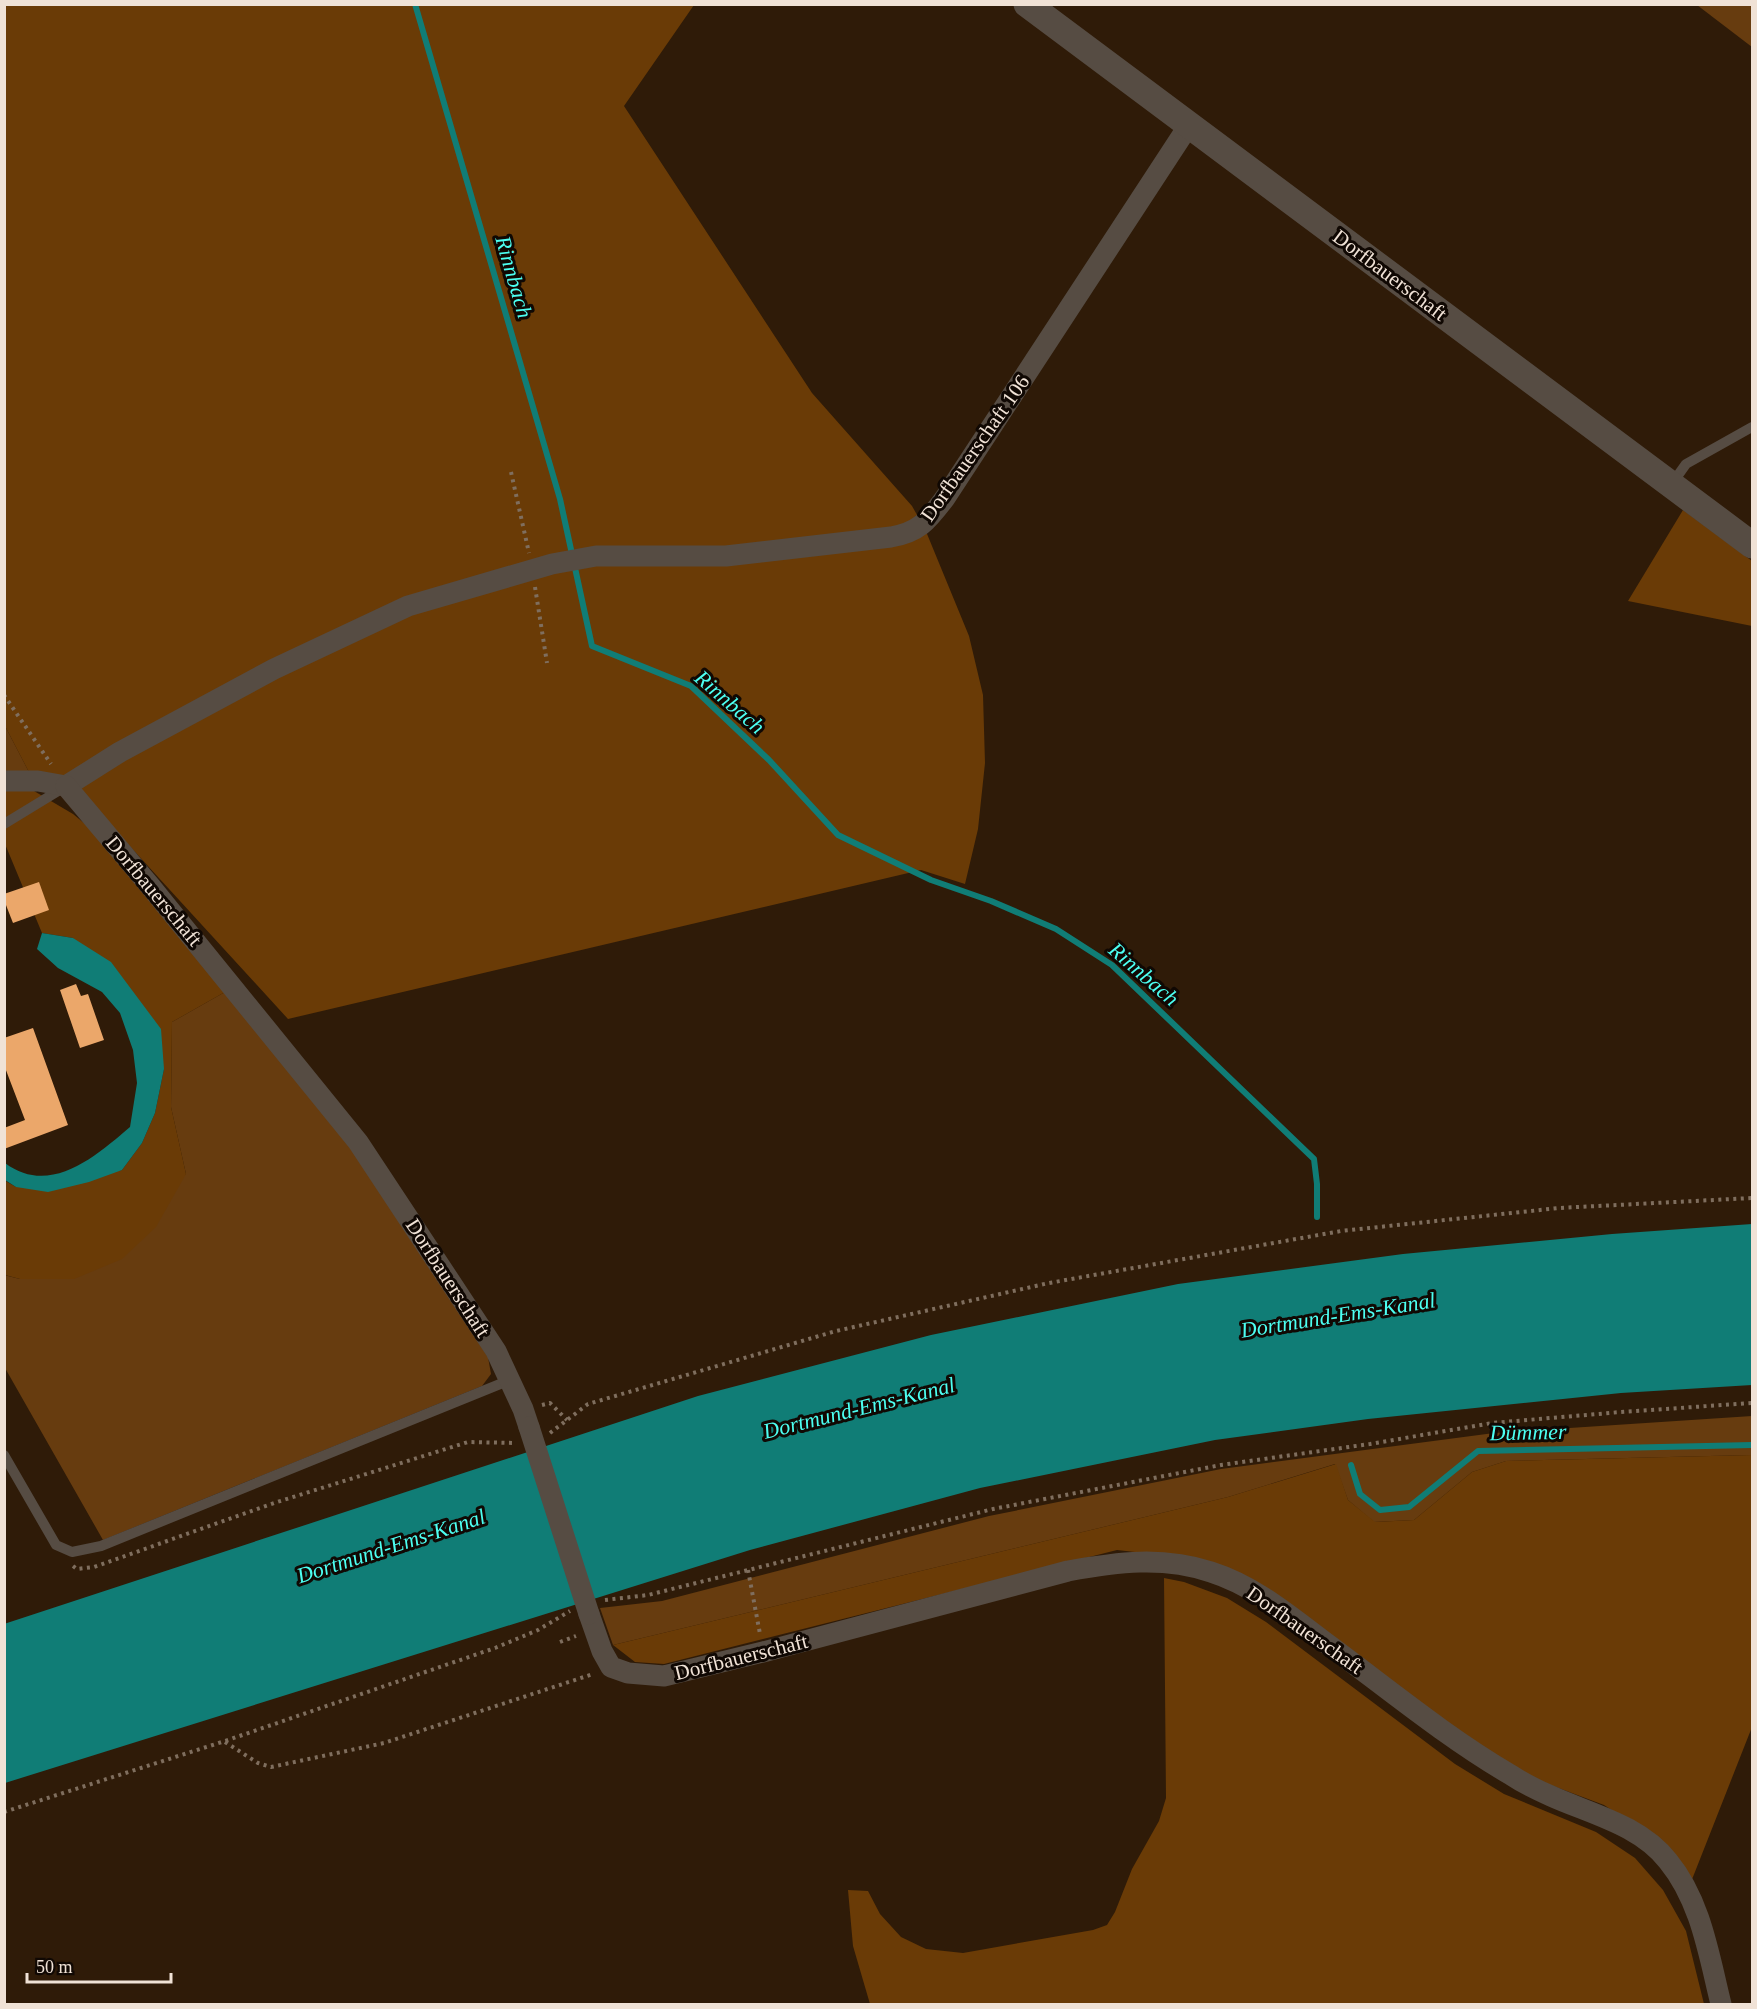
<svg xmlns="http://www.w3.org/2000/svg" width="1757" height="2009" viewBox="0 0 1757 2009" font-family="Georgia,serif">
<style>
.green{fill:#673c0f}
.forest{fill:#6a3b06}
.water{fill:#107d76}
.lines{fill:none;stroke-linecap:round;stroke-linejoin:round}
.stream{stroke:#107d76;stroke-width:6}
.building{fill:#eba76a}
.path{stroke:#7f6e5e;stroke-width:4;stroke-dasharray:3 4.5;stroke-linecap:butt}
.service{stroke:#564c43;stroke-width:10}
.minor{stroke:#564c43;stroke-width:21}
.tertiary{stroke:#564c43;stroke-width:27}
.minor-bridge{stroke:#564c43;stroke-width:21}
.labels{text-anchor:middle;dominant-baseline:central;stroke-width:6;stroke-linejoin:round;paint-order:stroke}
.street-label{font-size:21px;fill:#f0e2d6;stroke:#100803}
.water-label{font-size:22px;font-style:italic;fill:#4cfef1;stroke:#100803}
</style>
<rect width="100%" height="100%" fill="#2f1b08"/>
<!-- green -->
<g class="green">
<polygon points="1697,5 1752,5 1752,47"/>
<polygon points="5,726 30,774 5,776"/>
<polygon points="225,992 352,1149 488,1357 491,1374 482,1386 103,1540 5,1368 4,1275 20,1279 186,1174 171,1107 172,1022"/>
<polygon points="1752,1416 1752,1455 1506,1461 1472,1472 1414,1520 1374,1522 1348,1500 1335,1464 1228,1497 613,1645 600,1608 662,1601 989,1516 1221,1469 1494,1433"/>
</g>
<!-- forest -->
<g class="forest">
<polygon points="4,5 694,5 624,106 812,393 912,506 925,529 969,636 983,695 985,763 978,829 965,884 921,870 288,1019 104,818 30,774 5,726"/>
<polygon points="1683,510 1752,561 1752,626 1628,601"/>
<polygon points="5,787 34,791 73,814 90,828 225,992 172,1022 171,1107 186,1174 156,1227 122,1259 74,1279 20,1279 5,1275 4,1180 16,1187 122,1170 142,1143 155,1113 164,1069 73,938 42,933 5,844"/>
<polygon points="1752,1455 1752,1727 1691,1882 1648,1834 1604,1805 1513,1771 1188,1558 1117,1550 664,1664 635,1662 613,1645 1228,1497 1336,1464 1348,1500 1375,1522 1414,1520 1472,1472 1506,1461"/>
<polygon points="1164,1578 1184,1582 1227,1598 1266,1622 1455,1764 1504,1794 1596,1832 1635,1858 1663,1890 1686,1931 1704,2004 870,2004 853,1946 848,1890 868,1891 880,1914 901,1937 926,1949 963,1953 1093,1930 1107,1925 1115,1912 1132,1869 1159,1821 1166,1798"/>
</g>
<!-- water -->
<g class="water">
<path d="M42,933L73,938L111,962L161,1029L164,1069L155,1113L142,1143L122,1170L89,1182L48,1192L16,1187L5,1180V1163C50,1197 96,1156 130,1127L137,1083L133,1050L120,1013L102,992L58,968L37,949Z"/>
<polygon points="1752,1224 1752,1385 1621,1393 1368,1419 1215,1440 980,1488 750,1550 5,1783 4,1624 698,1396 931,1335 1178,1284 1403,1254 1612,1234"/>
</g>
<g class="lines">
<!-- stream -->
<g class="stream">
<polyline points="415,4 560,499 592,646 691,686 769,760 838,835 931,880 991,901 1056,929 1112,965 1314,1159 1317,1184 1317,1217"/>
<polyline points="1351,1465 1360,1494 1380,1510 1409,1507 1478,1451 1752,1445"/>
</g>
</g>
<!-- building -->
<g class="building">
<polygon points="39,882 49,910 13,923 4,900 4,894"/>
<polygon points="76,984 81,996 88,994 104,1040 80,1048 60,990"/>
<polygon points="33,1028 68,1125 4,1149 4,1128 25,1120 4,1065 4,1038"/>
</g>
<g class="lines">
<!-- path -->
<g class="path">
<polyline points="511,472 529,553"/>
<polyline points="535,587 547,663"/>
<polyline points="4,695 51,764"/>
<polyline points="542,1405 550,1403 567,1420"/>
<polyline points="550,1433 588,1404 836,1331 1049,1283 1341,1231 1559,1208 1752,1198"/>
<polyline points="73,1566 77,1569 94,1567 274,1503 468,1442 515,1443"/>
<polyline points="748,1570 760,1634"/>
<polyline points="605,1600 648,1595 993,1509 1221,1465 1370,1444 1492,1423 1621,1412 1752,1403"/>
<polyline points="560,1642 576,1636"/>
<polyline points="225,1742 258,1763 271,1767 384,1743 593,1674"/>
<polyline points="4,1812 225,1741 495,1648 538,1630 570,1611"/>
</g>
<!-- service -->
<g class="service">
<polyline points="1671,485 1686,464 1752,427"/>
<polyline points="4,824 63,788"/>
<polyline points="4,1455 56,1545 72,1552 101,1546 510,1380"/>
</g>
<!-- minor -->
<g class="minor">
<path d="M4,781H38L66,786L120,752L274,669L408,606L552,564L596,556H726L891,537C920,532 928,520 945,498L1189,125"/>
<polyline points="66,786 151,887 358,1142 496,1351 523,1409 529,1427"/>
<path d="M589,1614L602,1651L611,1667L628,1673L664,1676L763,1652L1068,1571C1117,1562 1163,1556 1211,1572C1255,1586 1290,1616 1326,1643C1387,1688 1446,1737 1511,1775C1523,1783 1537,1790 1551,1796C1591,1814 1640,1825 1668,1861C1701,1901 1709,1956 1721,2004"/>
</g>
<!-- tertiary -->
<polyline class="tertiary" points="1027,4 1752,545"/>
<!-- minor-bridge -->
<polyline class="minor-bridge" points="529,1427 589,1614"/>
</g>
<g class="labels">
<!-- street labels -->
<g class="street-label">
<text transform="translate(1390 275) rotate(37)">Dorfbauerschaft</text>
<text transform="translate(975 448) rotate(-55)">Dorfbauerschaft 106</text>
<text transform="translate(154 891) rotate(50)">Dorfbauerschaft</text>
<text transform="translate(448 1278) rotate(57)">Dorfbauerschaft</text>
<text transform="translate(1305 1630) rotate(35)">Dorfbauerschaft</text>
<text transform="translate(741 1657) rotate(-14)">Dorfbauerschaft</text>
</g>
<!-- water labels -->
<g class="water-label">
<text transform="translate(514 277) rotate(74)">Rinnbach</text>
<text transform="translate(730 702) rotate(41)">Rinnbach</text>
<text transform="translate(1144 974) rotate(41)">Rinnbach</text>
<text transform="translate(1338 1315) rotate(-9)">Dortmund-Ems-Kanal</text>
<text transform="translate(859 1408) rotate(-14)">Dortmund-Ems-Kanal</text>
<text transform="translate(1528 1432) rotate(-1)">Dümmer</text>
<text transform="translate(391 1546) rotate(-18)">Dortmund-Ems-Kanal</text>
</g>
</g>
<!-- border -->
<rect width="1757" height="2009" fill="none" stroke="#f0e2d6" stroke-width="12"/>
<!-- scale -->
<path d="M27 1973v9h144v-9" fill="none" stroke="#f0e2d6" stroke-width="3"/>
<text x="36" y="1973" font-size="18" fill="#f0e2d6" stroke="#100803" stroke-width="4.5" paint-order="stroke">50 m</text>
</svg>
